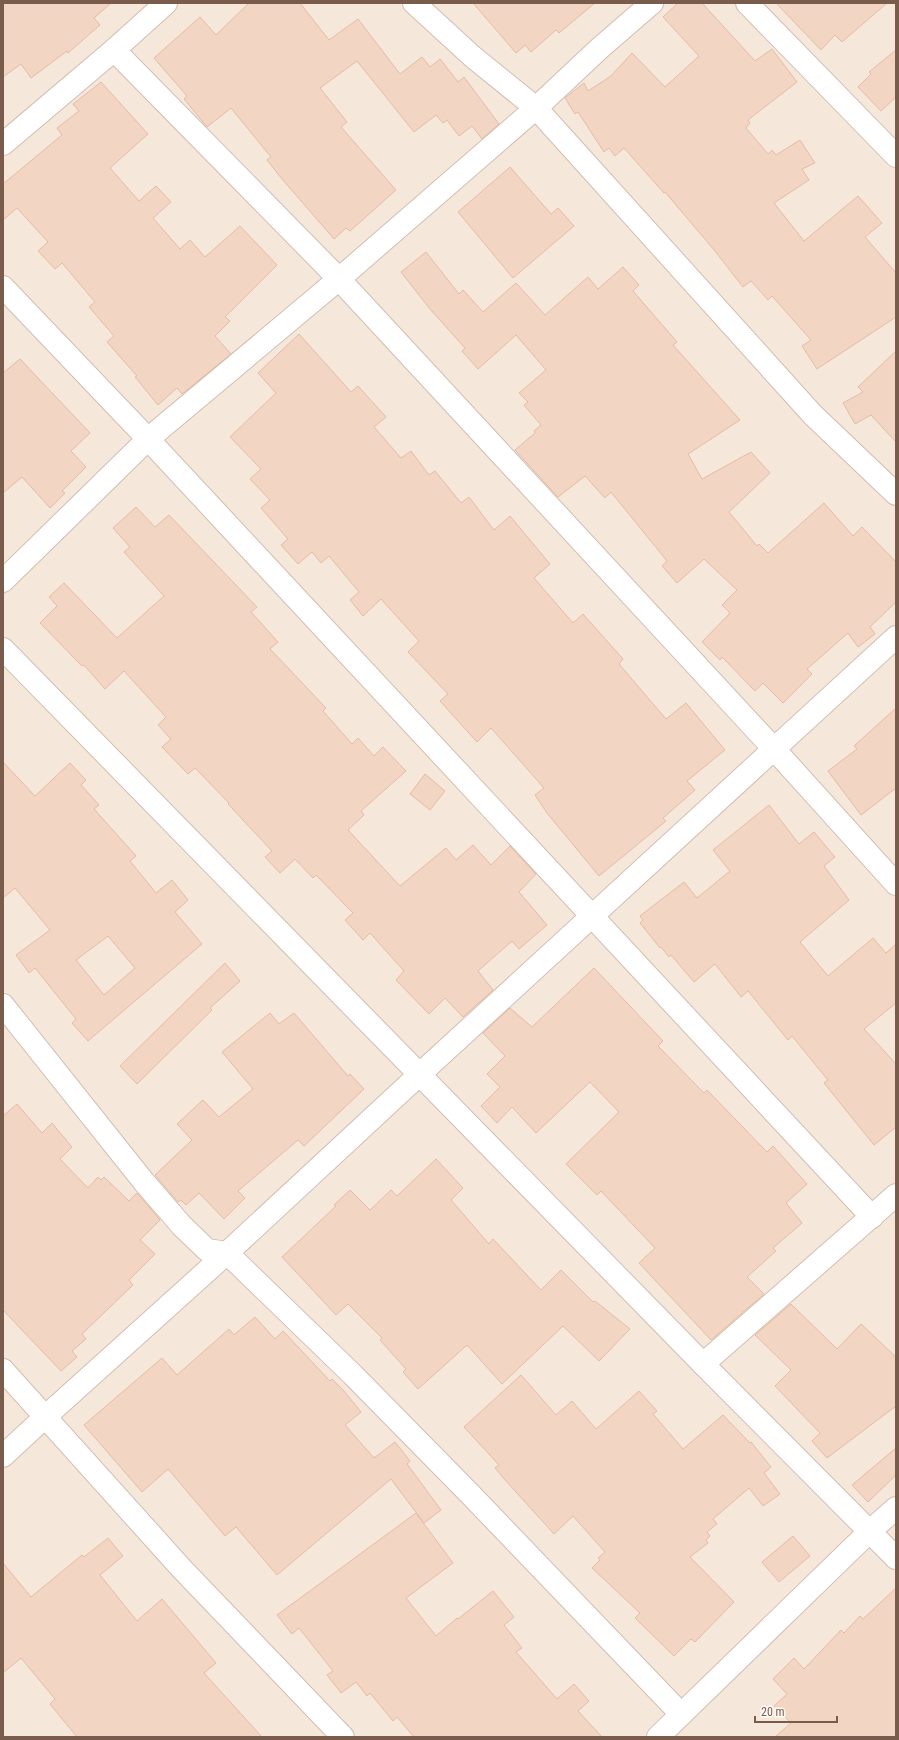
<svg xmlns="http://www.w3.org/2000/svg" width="899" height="1740" viewBox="0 0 899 1740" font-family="'Roboto Condensed',sans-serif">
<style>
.residential{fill:#f5e8da}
.building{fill:#f3d5c3;stroke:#e6bba3;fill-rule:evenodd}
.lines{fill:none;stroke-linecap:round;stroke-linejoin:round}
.minor-casing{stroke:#d1beb0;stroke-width:24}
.minor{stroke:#fff;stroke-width:22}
</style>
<rect width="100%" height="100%" fill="#fdf6ec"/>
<!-- residential -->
<rect class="residential" x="3" y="3" width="893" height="1734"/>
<!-- building -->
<g class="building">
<polygon points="3,3 111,3 94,18 100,25 68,53 67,51 31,78 21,64 3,77"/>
<polygon points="249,3 300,3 329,40 358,19 400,74 422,57 430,67 440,59 458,82 464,77 499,124 482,139 472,126 459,136 447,120 443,123 436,115 414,132 357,61 320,88 347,122 341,127 396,190 350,231 346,228 334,239 282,179 267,160 271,157 231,108 207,127 184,99 187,96 154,58 200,17 216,35"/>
<polygon points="473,3 595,3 559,33 556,30 531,52 525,45 516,53"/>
<polygon points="678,3 702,3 755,61 772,49 797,82 748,120 750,123 746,128 768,154 772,150 776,155 800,140 815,163 802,169 809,180 774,203 804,241 858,196 882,223 865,237 896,273 896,317 817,369 802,346 811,340 772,296 768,300 751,281 743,287 715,251 665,192 664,193 624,148 615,156 609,148 604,152 578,112 575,114 565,98 584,83 588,91 611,76 632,53 665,87 699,56 663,17"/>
<polygon points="776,3 887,3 842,42 835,35 821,50"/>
<polygon points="896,50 896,97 881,111 858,87 871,74 869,72"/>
<polygon points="101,82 148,134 110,168 139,201 156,186 171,202 153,218 180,249 190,240 205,257 240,226 277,265 225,317 230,321 215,336 231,354 182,394 177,388 158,405 135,377 137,376 107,342 114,336 89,307 95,302 62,263 55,269 38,251 48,242 17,208 3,220 3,184 62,135 57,128 79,111 73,104"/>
<polygon points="510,167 551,214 558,208 574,226 513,278 458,212"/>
<polygon points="426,252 459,294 463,290 483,312 516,283 545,315 588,277 598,289 623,267 639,285 633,291 677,342 673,345 740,420 688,454 702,479 751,452 770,473 729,512 757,546 759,544 768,553 824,503 853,536 862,527 896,562 896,602 870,627 875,634 858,647 848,633 807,669 812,674 783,703 763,683 755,691 722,657 720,660 702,642 730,613 722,605 737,590 704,559 677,583 662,566 667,561 611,492 605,498 585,476 558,497 515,450 535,433 534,431 541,425 524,405 528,402 519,393 546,370 516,335 478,369 462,351 465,348 430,309 401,272"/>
<polygon points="299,334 351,392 358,386 386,417 374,427 401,458 411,451 429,475 435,471 461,503 469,497 494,530 510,516 550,564 534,578 573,623 583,614 623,659 619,664 666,719 686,703 725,750 687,781 695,790 663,818 666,821 599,876 547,813 535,795 544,788 491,728 477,742 440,701 448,694 408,652 419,641 381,599 363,616 350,600 359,592 329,556 321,563 312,552 298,564 281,545 288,539 261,508 270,500 250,479 261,469 230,437 276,393 258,373"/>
<polygon points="896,351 896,442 871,415 855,424 843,403 863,392 858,387"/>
<polygon points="20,359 90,433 71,451 86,467 62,491 65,493 50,508 22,477 3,493 3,373"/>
<polygon points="136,507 155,527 169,515 257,607 251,612 278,642 270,649 326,708 323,711 352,744 358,738 374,756 383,747 406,771 361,811 364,815 348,830 400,886 446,848 456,860 473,845 491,865 510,846 536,874 519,892 547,925 519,949 512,941 478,971 493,990 463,1017 445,998 429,1014 396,980 404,971 370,933 363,940 345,920 353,913 316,875 313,878 295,859 280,873 265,857 272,851 228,804 229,803 195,768 188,774 162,747 171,739 158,725 166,717 124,671 105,689 84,665 82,666 40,623 57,606 49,597 64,583 117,638 164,596 124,552 130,547 113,528"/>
<polygon points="896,708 896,788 861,815 828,771 857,749 854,746"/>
<path d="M3,762L35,796L70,763L86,780L81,785L99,805L94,809L136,856L130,861L156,893L172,880L188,900L175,912L202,944L88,1041L72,1023L76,1019L35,968L29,973L16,955L50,930L15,888L3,898ZM108,936L135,968L104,995L76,960Z"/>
<polygon points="425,774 445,791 430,810 410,794"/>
<polygon points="769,805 799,844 814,832 835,857 824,866 849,900 800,942 828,976 873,938 886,953 896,944 896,1003 864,1029 896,1064 896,1127 874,1145 824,1083 828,1080 792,1036 788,1040 748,991 741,997 715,964 694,982 671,955 669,957 661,947 660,948 640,923 643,920 640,916 684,882 697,898 730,871 713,850"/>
<polygon points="225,963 240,981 210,1008 212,1010 137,1084 120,1066"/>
<polygon points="594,968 663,1041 658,1046 704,1093 707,1090 767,1152 773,1146 807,1184 786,1203 802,1223 773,1248 776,1251 747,1277 764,1294 711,1340 639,1263 655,1248 601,1191 597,1195 566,1164 619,1112 590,1082 536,1133 512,1107 497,1123 481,1106 500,1087 487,1074 505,1056 483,1033 510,1008 532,1027"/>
<polygon points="270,1013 279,1024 294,1013 348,1076 350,1074 364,1089 304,1146 298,1140 238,1191 245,1198 224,1219 199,1193 186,1205 181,1200 178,1202 155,1175 192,1140 177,1124 203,1100 219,1117 253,1089 222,1052"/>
<polygon points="17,1104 42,1133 52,1123 72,1147 60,1159 88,1188 98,1177 101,1180 104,1177 129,1201 137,1193 160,1220 140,1240 155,1254 129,1280 133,1285 82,1334 86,1339 72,1351 77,1357 61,1371 3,1310 3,1116"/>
<polygon points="436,1159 463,1188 451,1200 489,1244 493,1239 541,1290 561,1270 593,1302 595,1301 630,1329 599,1361 563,1326 502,1384 467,1345 418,1389 403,1372 406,1369 380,1340 382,1338 348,1304 336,1315 282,1257 336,1206 334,1205 350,1190 370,1210 391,1190 397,1196"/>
<polygon points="791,1304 837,1349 861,1324 896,1357 896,1406 827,1458 812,1441 820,1433 775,1386 791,1370 755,1335"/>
<polygon points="255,1317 275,1339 283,1331 330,1381 332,1379 344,1391 361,1412 345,1425 374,1458 395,1442 410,1461 407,1464 441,1510 424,1523 391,1479 277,1575 236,1527 225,1536 168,1469 142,1492 84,1425 162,1358 177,1375 229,1329 234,1335"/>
<polygon points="521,1375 556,1415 572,1401 596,1429 639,1391 657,1411 653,1414 683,1449 723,1415 750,1443 751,1442 771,1467 764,1473 780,1494 763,1506 749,1488 713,1519 717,1524 707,1532 710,1536 706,1540 708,1543 690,1557 734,1602 695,1642 691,1639 674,1656 635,1618 640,1613 592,1568 600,1560 598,1558 605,1552 573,1516 554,1534 506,1481 495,1468 499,1465 464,1427"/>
<polygon points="896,1448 896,1475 868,1502 852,1485"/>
<polygon points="416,1513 453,1563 406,1598 436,1636 457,1618 458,1619 493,1591 514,1617 504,1625 522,1648 516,1652 557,1699 574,1684 589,1701 578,1711 602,1737 414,1737 397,1717 393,1721 370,1693 367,1696 356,1682 341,1693 327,1675 333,1671 299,1628 292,1634 277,1615"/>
<polygon points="793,1536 810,1556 779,1582 762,1562"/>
<polygon points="108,1538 123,1556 100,1575 137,1621 162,1599 216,1663 204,1673 262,1737 77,1737 50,1704 55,1699 21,1658 3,1673 3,1563 31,1597 82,1555 84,1557"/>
<polygon points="896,1588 896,1737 775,1737 791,1723 774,1706 787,1694 773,1679 794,1658 804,1669 841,1630 844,1633 860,1616 863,1619"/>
</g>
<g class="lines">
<!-- minor casing -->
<g class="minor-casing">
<g id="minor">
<polyline points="414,3 473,57 536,108 813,415 896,494"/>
<polyline points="747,3 896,156"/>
<polyline points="114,50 339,279 774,749 896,884"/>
<polyline points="3,144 114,50 166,3"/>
<polyline points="3,287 148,439 872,1217"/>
<polyline points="3,581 148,439 339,279 536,108 600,48 652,3"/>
<polyline points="3,649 703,1364 896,1558"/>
<polyline points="3,1005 144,1182 182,1226 207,1250 227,1253 353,1375 470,1494 681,1714"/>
<polyline points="703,1364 896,1195"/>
<polyline points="3,1370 182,1569 343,1737"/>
<polyline points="3,1456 45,1417 227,1253 420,1074 896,637"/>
<polyline points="658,1737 870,1531 896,1508"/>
</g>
</g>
<!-- minor -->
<use href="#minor" class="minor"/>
</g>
<!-- border -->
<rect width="899" height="1740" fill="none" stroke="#7a5c4d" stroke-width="8"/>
<!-- scale -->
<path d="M755 1716v6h82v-6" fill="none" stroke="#7a5c4d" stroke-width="2"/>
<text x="761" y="1716" font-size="12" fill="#7a5c4d" stroke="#fffaf3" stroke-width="3" paint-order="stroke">20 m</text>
</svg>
